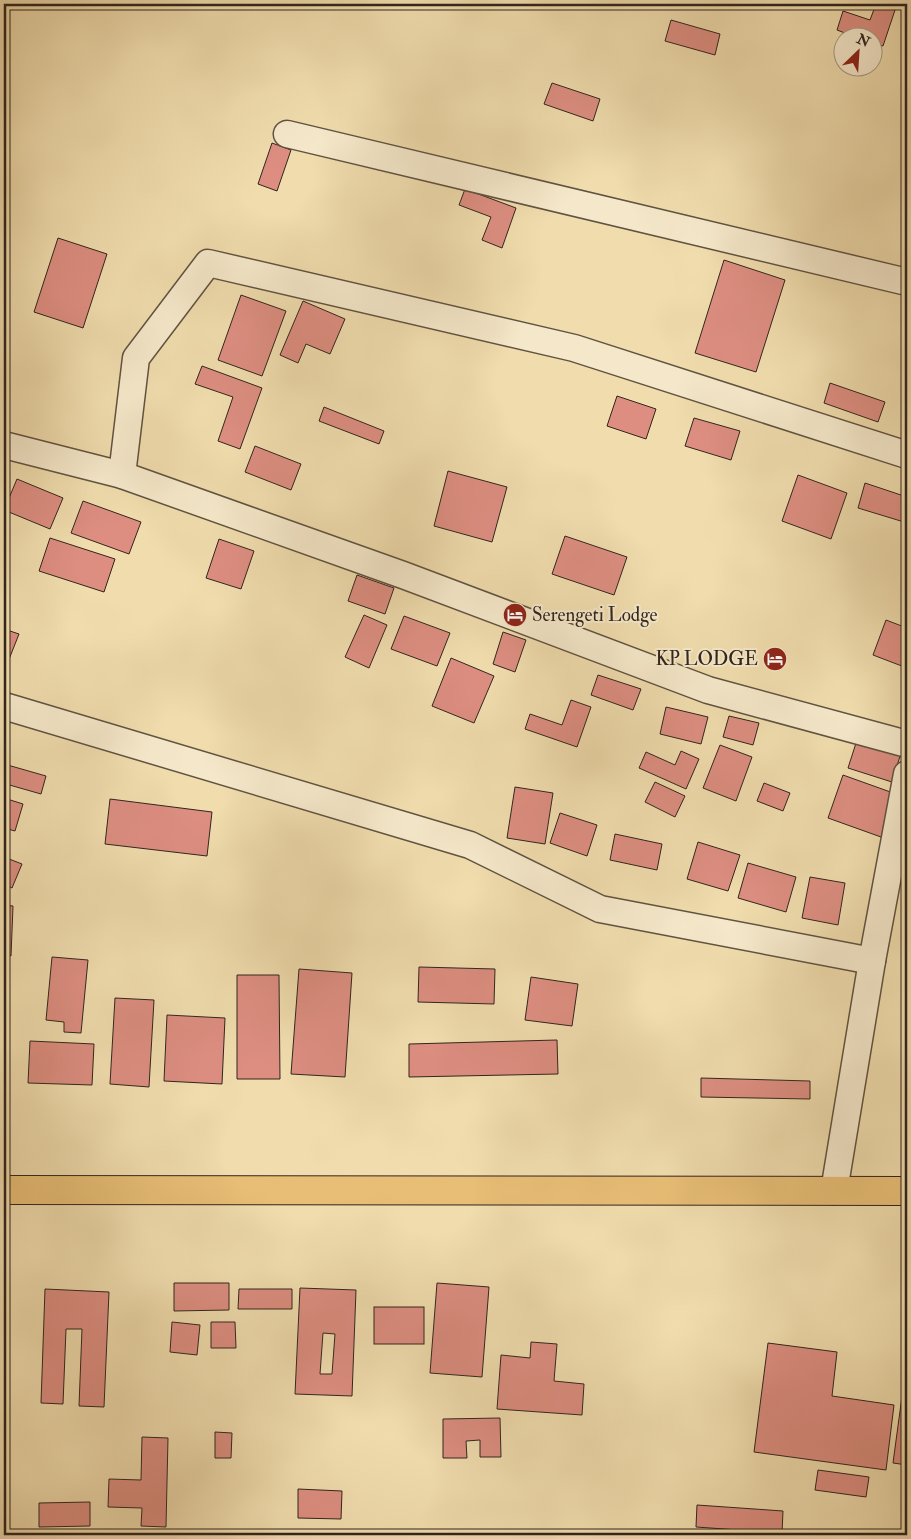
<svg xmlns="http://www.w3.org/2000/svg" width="911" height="1539" viewBox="0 0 911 1539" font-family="'IM FELL Double Pica',serif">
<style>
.building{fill:#dd8e81;stroke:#30251d;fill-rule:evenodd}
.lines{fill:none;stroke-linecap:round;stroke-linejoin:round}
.street-casing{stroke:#605341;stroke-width:29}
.highway-casing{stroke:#30251d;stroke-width:30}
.street{stroke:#f5e8ca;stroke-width:26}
.highway{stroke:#e8be76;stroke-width:28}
.labels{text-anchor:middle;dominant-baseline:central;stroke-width:4;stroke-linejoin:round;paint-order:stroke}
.poi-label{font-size:19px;fill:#30251d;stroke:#f5e8ca;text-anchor:start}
</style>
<rect width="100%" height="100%" fill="#f0dcad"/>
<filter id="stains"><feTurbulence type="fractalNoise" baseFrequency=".004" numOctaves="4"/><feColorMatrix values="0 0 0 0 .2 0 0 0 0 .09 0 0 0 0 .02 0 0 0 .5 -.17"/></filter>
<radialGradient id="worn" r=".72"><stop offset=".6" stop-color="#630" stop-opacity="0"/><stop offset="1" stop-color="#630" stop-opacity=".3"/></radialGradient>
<!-- building -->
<g class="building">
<polygon points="876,4 897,4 883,46 874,43 874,38 858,38 837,30 843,11 870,20"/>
<polygon points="671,20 720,34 715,55 665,41"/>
<polygon points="552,83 600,99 593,121 544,104"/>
<polygon points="272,143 291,150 277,191 258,184"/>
<polygon points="465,189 516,208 502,248 482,240 491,217 459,205"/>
<polygon points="58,238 107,254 83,328 34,312"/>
<polygon points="724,260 785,280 756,372 695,353"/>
<polygon points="241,295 286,311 262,376 218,360"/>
<polygon points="303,301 345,319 330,354 306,344 298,363 280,355"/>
<polygon points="202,366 262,388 240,449 218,441 233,397 195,384"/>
<polygon points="830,383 885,402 878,422 824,403"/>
<polygon points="617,396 656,409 646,439 607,426"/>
<polygon points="324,407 384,431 379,444 319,421"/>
<polygon points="694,418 740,431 731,460 685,446"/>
<polygon points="255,446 301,464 291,490 245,472"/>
<polygon points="448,471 507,487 492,542 434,526"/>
<polygon points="798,475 847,493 831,539 782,521"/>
<polygon points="17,479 63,498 50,529 4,510"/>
<polygon points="865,483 907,497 907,512 904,522 858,508"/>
<polygon points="83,501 141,522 129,554 71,533"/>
<polygon points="565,536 627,557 614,595 552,574"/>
<polygon points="50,538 115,559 104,592 39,571"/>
<polygon points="219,539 254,551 241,589 206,578"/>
<polygon points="357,575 394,588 385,614 348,601"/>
<polygon points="364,615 387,625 369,668 345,657"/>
<polygon points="404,616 450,633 437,666 391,649"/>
<polygon points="886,620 907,628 907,668 873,655"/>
<polygon points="4,629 19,634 4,672"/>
<polygon points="503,632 526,640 515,672 493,664"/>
<polygon points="451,658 494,676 474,723 432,706"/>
<polygon points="598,675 641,689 633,710 591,695"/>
<polygon points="571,700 591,707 577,747 525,729 530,714 562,725"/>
<polygon points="666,707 708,717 701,744 660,734"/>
<polygon points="729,716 759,723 753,745 723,737"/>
<polygon points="857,740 901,753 892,782 848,768"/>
<polygon points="720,745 752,757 736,801 703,788"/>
<polygon points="681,751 699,759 686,789 639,768 646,752 675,765"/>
<polygon points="4,764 46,776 41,794 6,784 4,790"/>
<polygon points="843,775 896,794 881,837 828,818"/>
<polygon points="655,782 685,796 675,817 645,802"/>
<polygon points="764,783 790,793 783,811 757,801"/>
<polygon points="515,787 553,793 545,844 507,838"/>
<polygon points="4,798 23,804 15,831 4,828"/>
<polygon points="110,799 212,812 207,856 105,844"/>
<polygon points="560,813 597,825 587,856 550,843"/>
<polygon points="615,834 662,844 657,870 610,860"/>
<polygon points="698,842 740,855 728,891 687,879"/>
<polygon points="4,857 22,864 12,888 4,884"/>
<polygon points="748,863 796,877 786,912 738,898"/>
<polygon points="810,877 845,883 838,925 802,918"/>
<polygon points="4,905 13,906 11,956 4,955"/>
<polygon points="52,957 88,960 81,1033 64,1032 64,1022 46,1020"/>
<polygon points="419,967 495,969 494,1004 418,1002"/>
<polygon points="299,969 352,973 345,1077 291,1074"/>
<polygon points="237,975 279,975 280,1079 237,1079"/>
<polygon points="531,977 578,984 572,1026 525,1020"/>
<polygon points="115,998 154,1000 149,1087 110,1084"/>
<polygon points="167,1015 225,1018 222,1084 164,1081"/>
<polygon points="4,1021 8,1021 6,1087 4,1087"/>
<polygon points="557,1040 558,1074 409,1077 409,1044"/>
<polygon points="30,1041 94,1044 92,1085 28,1083"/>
<polygon points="701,1078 810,1081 810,1099 701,1097"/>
<polygon points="174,1283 229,1283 229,1310 174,1311"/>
<polygon points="437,1283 489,1287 482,1377 430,1373"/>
<path d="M300,1288L356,1290L352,1396L295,1394ZM323,1333L335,1334L332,1374H320Z"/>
<polygon points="45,1289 109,1292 104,1407 79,1406 82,1329 66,1329 63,1404 41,1403"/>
<polygon points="239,1289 292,1289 292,1309 238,1309"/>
<rect x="374" y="1307" width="50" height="37"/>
<polygon points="172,1322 200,1325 197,1355 170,1352"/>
<polygon points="211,1322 235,1322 236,1348 211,1348"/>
<polygon points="531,1342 557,1344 554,1381 584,1384 582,1415 497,1409 501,1355 530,1358"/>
<polygon points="768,1343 837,1352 832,1396 894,1405 886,1470 754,1452"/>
<polygon points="905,1374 907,1374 907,1465 893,1463"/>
<polygon points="500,1418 501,1457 480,1457 480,1440 466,1441 467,1458 443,1458 443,1419"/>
<polygon points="215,1432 232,1433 231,1458 215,1458"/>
<polygon points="142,1437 168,1438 166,1527 141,1526 142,1508 108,1507 109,1479 141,1480"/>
<polygon points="818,1470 869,1477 866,1497 815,1490"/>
<polygon points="298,1489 342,1491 341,1519 298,1518"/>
<polygon points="90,1502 90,1526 39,1527 39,1503"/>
<polygon points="697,1505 783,1511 782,1533 696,1527"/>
</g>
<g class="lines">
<!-- street casing -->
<g class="street-casing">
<g id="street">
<polyline points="287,134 907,282"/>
<polyline points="4,445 122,475 403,575 708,690 907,744"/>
<polyline points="122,475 136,358 208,263 574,348 907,455"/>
<polyline points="4,706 470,845 600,909 872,961"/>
<polyline points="834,1191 872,961 907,774"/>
</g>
</g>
<!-- highway casing -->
<g class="highway-casing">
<polyline id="highway" points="4,1190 907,1191"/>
</g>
<!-- street -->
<use href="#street" class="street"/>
<!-- highway -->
<use href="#highway" class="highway"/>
</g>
<!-- icons -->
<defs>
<g id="hotel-disc" transform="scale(1.25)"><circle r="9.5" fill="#8f2418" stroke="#f5e8ca"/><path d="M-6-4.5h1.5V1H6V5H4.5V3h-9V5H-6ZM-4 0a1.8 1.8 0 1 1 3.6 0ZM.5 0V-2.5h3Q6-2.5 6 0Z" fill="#fff"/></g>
</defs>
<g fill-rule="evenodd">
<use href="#hotel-disc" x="515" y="615"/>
<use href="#hotel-disc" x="775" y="659"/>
</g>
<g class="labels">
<!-- poi labels -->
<g class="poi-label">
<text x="532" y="615">Serengeti Lodge</text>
<text x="758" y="659" text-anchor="end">KP LODGE</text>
</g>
</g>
<!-- margin -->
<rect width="911" height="1539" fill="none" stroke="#f0dcad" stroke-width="20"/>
<rect x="5" y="5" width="901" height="1529" fill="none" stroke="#30251d" stroke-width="2.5"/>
<rect x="10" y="10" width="891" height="1519" fill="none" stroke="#30251d"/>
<!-- north arrow -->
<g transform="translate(858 52) rotate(25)"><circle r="24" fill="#f5e8ca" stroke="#a69a85"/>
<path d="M0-4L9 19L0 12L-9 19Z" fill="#8f2418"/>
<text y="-8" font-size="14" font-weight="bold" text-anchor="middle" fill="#30251d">N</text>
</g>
<rect width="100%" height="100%" filter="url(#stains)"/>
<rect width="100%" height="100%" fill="url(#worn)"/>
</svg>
